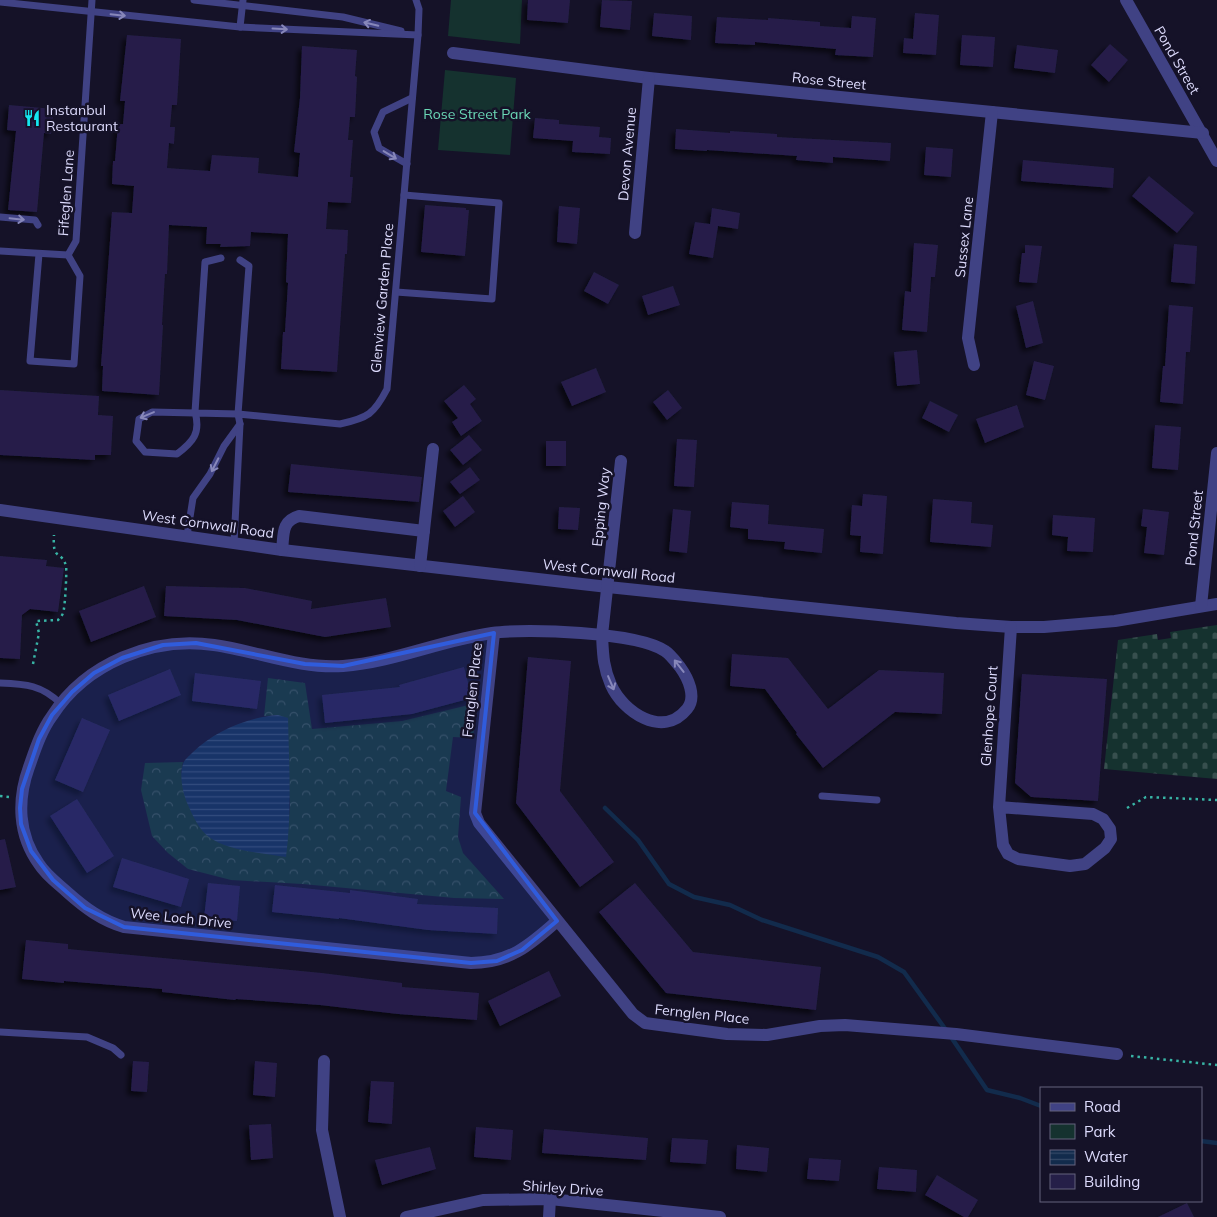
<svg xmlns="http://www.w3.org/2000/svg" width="1217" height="1217" viewBox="0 0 1217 1217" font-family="Mulish,sans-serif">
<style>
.forest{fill:url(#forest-crowns)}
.cemetery{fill:url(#cemetery-stones)}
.green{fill:#15322f}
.water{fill:url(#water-rules)}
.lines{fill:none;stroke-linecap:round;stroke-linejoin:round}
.stream{stroke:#122b4c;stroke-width:4.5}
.building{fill:#251f48;filter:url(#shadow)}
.path{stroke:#38b4a5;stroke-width:2.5;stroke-dasharray:2.5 4;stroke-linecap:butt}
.lane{stroke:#404284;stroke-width:7}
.street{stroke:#404284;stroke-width:12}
.oneway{stroke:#8787ba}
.marked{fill:#305cdc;fill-opacity:0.2;stroke:#305cdc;stroke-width:4;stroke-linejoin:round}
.labels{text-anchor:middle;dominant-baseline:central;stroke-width:5;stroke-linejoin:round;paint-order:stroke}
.street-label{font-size:14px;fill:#dddbfd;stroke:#151228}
.poi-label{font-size:14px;fill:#dddbfd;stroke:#151228;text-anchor:start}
.park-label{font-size:14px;fill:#6bd9b7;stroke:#151228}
</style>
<defs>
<pattern id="forest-crowns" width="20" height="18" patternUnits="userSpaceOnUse" patternTransform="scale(1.25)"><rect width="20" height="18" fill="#15322f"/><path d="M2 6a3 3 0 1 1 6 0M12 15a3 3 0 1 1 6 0" fill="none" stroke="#374f4e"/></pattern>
<pattern id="cemetery-stones" width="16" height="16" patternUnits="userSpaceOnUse" patternTransform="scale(1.25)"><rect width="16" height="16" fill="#15322f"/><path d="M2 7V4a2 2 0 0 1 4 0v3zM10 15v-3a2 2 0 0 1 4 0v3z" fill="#374f4e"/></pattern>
<pattern id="water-rules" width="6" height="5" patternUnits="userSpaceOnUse" patternTransform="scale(1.25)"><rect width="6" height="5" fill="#122b4c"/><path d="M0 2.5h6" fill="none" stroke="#344967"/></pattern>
<filter id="shadow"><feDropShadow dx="-4" dy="4" stdDeviation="2.5" flood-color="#0009"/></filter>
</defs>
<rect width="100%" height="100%" fill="#151228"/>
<!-- forest -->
<polygon class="forest" points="268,678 305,683 312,729 402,721 477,703 473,738 453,737 446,791 461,797 458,837 463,853 504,899 454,898 302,884 231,880 188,869 168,853 152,836 141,790 145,763 183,762 181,773 289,818 290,803 278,715 264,716"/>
<!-- cemetery -->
<polygon class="cemetery" points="1217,625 1217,779 1104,769 1118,640 1157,634 1158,640 1171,638 1170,632"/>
<!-- green -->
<g class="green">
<polygon points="451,0 522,0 520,44 448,36"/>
<polygon points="445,70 516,78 510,155 438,150"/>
</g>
<!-- water -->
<path class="water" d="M278,715L288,718C289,764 292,811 286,857C263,853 228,851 209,837C199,830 193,816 188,805C183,794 179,776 183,764C184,760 189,756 192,753C214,731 248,717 278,715Z"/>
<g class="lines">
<!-- stream -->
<g class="stream">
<polyline points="605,808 638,840 669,884 694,897 730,905 762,920 878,957 904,972 946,1030"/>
<polyline points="951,1037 987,1090 1020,1098 1041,1106"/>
<polyline points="1201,1141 1217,1143"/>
</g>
</g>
<!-- building -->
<g class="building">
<polygon points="528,0 570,0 568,23 527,20"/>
<polygon points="602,0 632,1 630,30 600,27"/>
<polygon points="654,13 692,16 691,40 652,36"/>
<polygon points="915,13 939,15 936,55 903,53 904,38 913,39"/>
<polygon points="852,16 876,18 873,57 835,55 836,49 755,42 755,45 715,43 717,17 768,20 768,18 820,22 820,26 851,28"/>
<polygon points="127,35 181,39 177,105 172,105 170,127 175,127 174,144 169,143 167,168 210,171 212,155 259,158 258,173 298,177 300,153 294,152 300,98 302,46 357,50 355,76 357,77 355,117 350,117 348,140 353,140 350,177 353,177 351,203 328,202 326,229 348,230 347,254 345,254 337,372 281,369 283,332 285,332 288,283 286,282 288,234 251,232 250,246 220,247 221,244 206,244 207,227 169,225 167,274 165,274 162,325 163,325 159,395 102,391 103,366 101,366 112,212 132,213 134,186 112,184 113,161 115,161 118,124 123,124 125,101 120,101"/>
<polygon points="962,35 995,37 993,67 960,65"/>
<polygon points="1110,44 1128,60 1109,82 1091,65"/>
<polygon points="1017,45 1058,50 1055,73 1014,68"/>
<polygon points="9,105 54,109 51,134 44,133 37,212 8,210 16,131 7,130"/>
<polygon points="535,118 559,120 559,124 600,127 599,137 611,138 610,154 572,152 573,141 533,138"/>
<polygon points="676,129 730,133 730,131 777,134 777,137 891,143 890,161 833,157 833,163 796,160 797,156 707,150 707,151 675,149"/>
<polygon points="926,147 953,149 951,177 924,175"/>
<polygon points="1023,160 1114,168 1113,188 1021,181"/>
<polygon points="1149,176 1194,213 1177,233 1132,196"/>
<polygon points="425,205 466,208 466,210 469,210 465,256 421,252"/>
<polygon points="559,206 580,208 577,244 557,242"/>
<polygon points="712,208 740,213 738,229 718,226 713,258 689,254 695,222 710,224"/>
<polygon points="914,243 938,245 935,277 931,277 927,332 902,330 905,291 911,292"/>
<polygon points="1174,244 1197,246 1195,284 1171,282"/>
<polygon points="1025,245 1042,246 1037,283 1019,282 1022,253 1025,253"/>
<polygon points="594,272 619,285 608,304 584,291"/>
<polygon points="673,286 680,305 648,315 642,296"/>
<polygon points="1033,301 1043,343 1026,348 1016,306"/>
<polygon points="1169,305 1193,307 1190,352 1186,352 1183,404 1160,402 1163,366 1165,366"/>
<polygon points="917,350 920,384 897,386 894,352"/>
<polygon points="1034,361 1054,366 1045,400 1026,395"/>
<polygon points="596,368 606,392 572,406 561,382"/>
<polygon points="464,385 476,399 470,404 482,421 461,436 452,422 458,418 444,401"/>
<polygon points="0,390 99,396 98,415 113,416 111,455 95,455 95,460 0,455"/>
<polygon points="668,390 682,408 667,420 653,402"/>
<polygon points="930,401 958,415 949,432 922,418"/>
<polygon points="1017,405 1024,427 985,443 976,419"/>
<polygon points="1155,425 1181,427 1178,470 1152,468"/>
<polygon points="469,435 482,450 463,465 450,450"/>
<polygon points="677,439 697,440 694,487 674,486"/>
<rect x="546" y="441" width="20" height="25"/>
<polygon points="291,464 422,477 419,502 288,492"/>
<polygon points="470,467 480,480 460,494 450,482"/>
<polygon points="863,494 887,496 883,554 860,552 861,536 850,535 852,505 862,506"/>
<polygon points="463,496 475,512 455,527 443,511"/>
<polygon points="933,499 972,502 971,523 993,525 991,547 930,542"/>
<polygon points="732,502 769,505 768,524 824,529 822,553 784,549 785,542 748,539 748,529 730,527"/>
<polygon points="559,507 580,508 578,530 558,529"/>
<polygon points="673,509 691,511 687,553 669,551"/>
<polygon points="1143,509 1169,512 1164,555 1144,553 1147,527 1141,526"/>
<polygon points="1053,515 1095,518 1093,552 1067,551 1068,537 1052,535"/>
<polygon points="0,556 47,560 46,566 64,568 58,612 30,609 22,615 20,659 0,658"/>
<polygon points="144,586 156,617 91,642 79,611"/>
<polygon points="166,586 245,588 312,601 311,609 386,598 391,627 325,637 237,620 164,616"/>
<polygon points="732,654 788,658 828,709 879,670 944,673 942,714 895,712 823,768 796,734 797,733 765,689 730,686"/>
<polygon points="528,657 571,661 560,791 614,862 580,887 516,803"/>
<polygon points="464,667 472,698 412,714 325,723 322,695 400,687 399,685"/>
<polygon points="170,669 181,695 119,721 108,695"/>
<polygon points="195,673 261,681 257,709 192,701"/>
<polygon points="1022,674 1107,679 1098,801 1031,797 1015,783"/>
<polygon points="82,718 110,730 83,792 55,780"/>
<polygon points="77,799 114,856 87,873 50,816"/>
<polygon points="5,839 16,887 0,890 0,840"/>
<polygon points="122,858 189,879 181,907 113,887"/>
<polygon points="208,883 240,886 237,921 204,918"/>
<polygon points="635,883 693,952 821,967 816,1010 666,993 599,912"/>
<polygon points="275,885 350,893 350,890 418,899 417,904 498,908 497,934 428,930 339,918 339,919 272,912"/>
<polygon points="26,940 68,944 68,949 322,973 402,983 402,987 479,993 477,1020 398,1014 320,1005 236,999 235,1000 162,992 162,989 64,981 64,983 22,979"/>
<polygon points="549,971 561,996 500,1026 488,1001"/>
<polygon points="133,1061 149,1062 147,1092 131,1091"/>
<polygon points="255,1061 277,1063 275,1097 253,1095"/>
<polygon points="371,1081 394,1082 392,1124 368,1122"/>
<polygon points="271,1124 273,1158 251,1160 249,1125"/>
<polygon points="476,1127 513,1130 511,1160 474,1157"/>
<polygon points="544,1129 648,1138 646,1160 542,1153"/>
<polygon points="672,1138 708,1140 706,1164 670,1162"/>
<polygon points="737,1145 769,1148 767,1172 736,1169"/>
<polygon points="430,1147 436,1169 382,1185 375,1160"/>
<polygon points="809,1158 841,1160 839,1181 807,1179"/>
<polygon points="879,1167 917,1170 916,1192 877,1189"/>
<polygon points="937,1175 978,1200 968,1217 964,1217 925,1195"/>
<polygon points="1187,1203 1194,1217 1158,1217"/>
</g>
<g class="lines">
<!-- path -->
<g class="path">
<path d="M33,664L39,633L36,621L58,620C60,618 62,616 63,613C65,609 67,571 66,566C62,550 52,562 54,535"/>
<polyline points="0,796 10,797"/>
<polyline points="1127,808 1146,797 1217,800"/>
<polyline points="1131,1056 1217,1065"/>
</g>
<!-- lane -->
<g class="lane">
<polyline points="194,0 343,17 401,31"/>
<polyline points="0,2 240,27 418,35"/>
<polyline points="240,27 243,0"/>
<polyline points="407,164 379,148 374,132 383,112 412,98"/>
<polyline points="0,217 35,220 38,225"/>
<polyline points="0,251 68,255 76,241 92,0"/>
<polyline points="39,254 30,361 74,364 80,276 68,255"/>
<path d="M221,258L205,262L195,412C201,433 193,442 177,454L145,452L136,441L139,419L152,412L238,414L249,266L240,260"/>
<polyline points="396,292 492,299 499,203 404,195"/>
<polyline points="187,536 193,498 210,474 224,446 240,424"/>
<path d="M234,543L240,424L238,414L340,424C368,418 374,414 387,389L418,35L419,9L416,0"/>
<path d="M0,683C26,684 42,685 61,704"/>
<polyline points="822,796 877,800"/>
<polyline points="0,1032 87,1037 113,1048 121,1055"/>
</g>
<!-- street -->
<g class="street">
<polyline points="1126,0 1217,161"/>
<polyline points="453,53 649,78 1203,133"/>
<polyline points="635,233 649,78"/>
<polyline points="974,365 968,338 992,112"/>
<polyline points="0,510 282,550 608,587 956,623 1011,627 1044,627 1115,621 1217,604"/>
<path d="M282,550C284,535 281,521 299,516L424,531"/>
<polyline points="420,566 433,449"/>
<polyline points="1201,606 1217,453"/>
<polyline points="494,633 475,813 479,823 633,1014 645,1023 727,1034 767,1035 820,1026 845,1025 956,1034 1117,1054"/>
<polyline points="999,807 1093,814 1103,819 1110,829 1111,839 1105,848 1085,864 1070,866 1018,859 1008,854 1003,845 999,807 1011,627"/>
<path d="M557,921C529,946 509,963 471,963L124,927C101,920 85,908 67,892C57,883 46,875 39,864C18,835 17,800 29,767C35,750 41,731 52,716C86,663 153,636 214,645C257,651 299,669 343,666C394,662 442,640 492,633C526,628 637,632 665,651C670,654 676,662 680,667C688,678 697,697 687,709C663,739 623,712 611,685C603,667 603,654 602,635L621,461"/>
<polyline points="324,1061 322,1130 340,1217"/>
<polyline points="406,1217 483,1200 550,1199 720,1217"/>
<polyline points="549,1217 550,1199"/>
</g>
</g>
<!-- one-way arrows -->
<defs><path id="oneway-shaft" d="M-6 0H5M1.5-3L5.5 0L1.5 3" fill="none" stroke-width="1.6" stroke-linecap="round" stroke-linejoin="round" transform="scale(1.25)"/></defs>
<g class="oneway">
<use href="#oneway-shaft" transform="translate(118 15) rotate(6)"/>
<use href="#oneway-shaft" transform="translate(371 24) rotate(-167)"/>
<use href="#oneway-shaft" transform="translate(280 29) rotate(3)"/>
<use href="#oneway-shaft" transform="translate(390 155) rotate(31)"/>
<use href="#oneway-shaft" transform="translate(17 219) rotate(6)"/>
<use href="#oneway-shaft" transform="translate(147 415) rotate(157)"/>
<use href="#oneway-shaft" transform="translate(215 465) rotate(117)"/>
<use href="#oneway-shaft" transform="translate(679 666) rotate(-128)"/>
<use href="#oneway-shaft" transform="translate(611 683) rotate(67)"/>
</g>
<!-- marked area -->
<path class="marked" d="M494,633L475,813L557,921L522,950L497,961L471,963L124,927L85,908L53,880L31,851L21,824L20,808L22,789L39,739L52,715L72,692L94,673L122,658L163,645L196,643L305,664L343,666Z"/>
<!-- icons -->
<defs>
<g id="restaurant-bare" transform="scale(1.35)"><path d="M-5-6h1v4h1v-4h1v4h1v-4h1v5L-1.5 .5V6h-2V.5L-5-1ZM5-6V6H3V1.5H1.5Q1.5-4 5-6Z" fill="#14e7f0" stroke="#151228" stroke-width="2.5" paint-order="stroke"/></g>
</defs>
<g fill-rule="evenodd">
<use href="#restaurant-bare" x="32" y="118"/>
</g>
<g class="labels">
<!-- street labels -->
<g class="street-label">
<text transform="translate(1177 60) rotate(60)">Pond Street</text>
<text transform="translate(829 81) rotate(6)">Rose Street</text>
<text transform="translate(627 154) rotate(-85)">Devon Avenue</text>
<text transform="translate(66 193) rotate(-86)">Fifeglen Lane</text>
<text transform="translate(964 237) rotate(-84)">Sussex Lane</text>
<text transform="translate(382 298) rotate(-85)">Glenview Garden Place</text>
<text transform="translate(601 507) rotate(-84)">Epping Way</text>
<text transform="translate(208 524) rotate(8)">West Cornwall Road</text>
<text transform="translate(1194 528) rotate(-84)">Pond Street</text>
<text transform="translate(609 571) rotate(6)">West Cornwall Road</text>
<text transform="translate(472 690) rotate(-84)">Fernglen Place</text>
<text transform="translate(989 716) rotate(-86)">Glenhope Court</text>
<text transform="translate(181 918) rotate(6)">Wee Loch Drive</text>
<text transform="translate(702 1014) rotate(6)">Fernglen Place</text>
<text transform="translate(563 1188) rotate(4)">Shirley Drive</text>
</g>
<!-- poi labels -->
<g class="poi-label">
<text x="46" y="110">Instanbul<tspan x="46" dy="16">Restaurant</tspan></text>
</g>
<!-- park labels -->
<g class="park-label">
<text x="477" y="114">Rose Street Park</text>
</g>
</g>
<!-- legend -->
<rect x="1040" y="1087" width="162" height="115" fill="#151228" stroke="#65627d"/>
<rect x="1050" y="1103" width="25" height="8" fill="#404284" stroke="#65627d"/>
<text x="1084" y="1112" font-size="15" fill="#dddbfd">Road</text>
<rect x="1050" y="1124" width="25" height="15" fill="#15322f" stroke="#65627d"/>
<text x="1084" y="1137" font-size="15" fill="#dddbfd">Park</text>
<rect x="1050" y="1150" width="25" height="15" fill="url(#water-rules)" stroke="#65627d"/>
<text x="1084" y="1162" font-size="15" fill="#dddbfd">Water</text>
<rect x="1050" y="1174" width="25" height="15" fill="#251f48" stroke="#65627d"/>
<text x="1084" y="1187" font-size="15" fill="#dddbfd">Building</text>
</svg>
